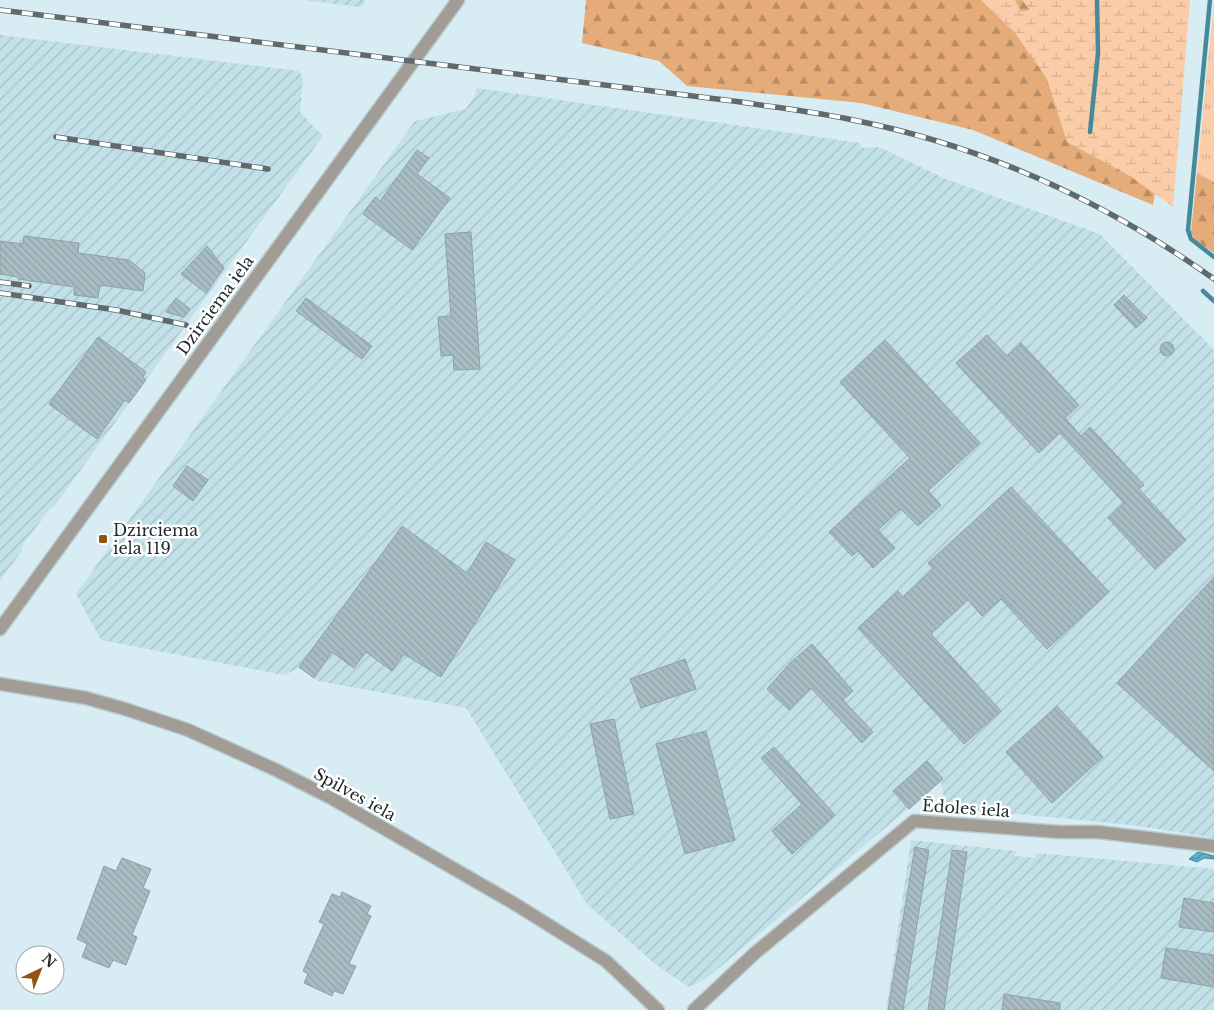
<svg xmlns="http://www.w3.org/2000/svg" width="1214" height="1010" viewBox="0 0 1214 1010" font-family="'Libre Baskerville',serif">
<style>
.industrial{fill:url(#industrial-furrows)}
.grass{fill:url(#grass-tufts)}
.forest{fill:url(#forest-firs)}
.wetland{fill:url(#wetland-marsh)}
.water{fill:url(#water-waves);stroke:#468a9a}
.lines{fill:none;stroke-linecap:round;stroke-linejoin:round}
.stream{stroke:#468a9a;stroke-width:4.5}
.building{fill:url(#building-back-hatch);stroke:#8da2a8}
.minor-casing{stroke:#b6c9cf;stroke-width:15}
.minor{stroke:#a29c96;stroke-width:12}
.rail-casing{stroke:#5e6a6e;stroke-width:5.5}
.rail{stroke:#fff;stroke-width:4;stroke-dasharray:11;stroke-linecap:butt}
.poi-dot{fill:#8f5412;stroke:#fff;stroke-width:2}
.labels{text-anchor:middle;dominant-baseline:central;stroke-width:5;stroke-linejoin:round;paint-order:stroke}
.street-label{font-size:16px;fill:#1f2729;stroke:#fff}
.poi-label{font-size:16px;fill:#1f2729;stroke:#fff;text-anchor:start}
</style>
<defs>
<pattern id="industrial-furrows" width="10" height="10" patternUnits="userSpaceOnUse" patternTransform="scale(1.25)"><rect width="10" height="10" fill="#c2e0e8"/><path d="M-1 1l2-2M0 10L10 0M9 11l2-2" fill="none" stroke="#a6c0c7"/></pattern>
<pattern id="grass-tufts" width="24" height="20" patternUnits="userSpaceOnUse" patternTransform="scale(1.25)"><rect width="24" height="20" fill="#facda8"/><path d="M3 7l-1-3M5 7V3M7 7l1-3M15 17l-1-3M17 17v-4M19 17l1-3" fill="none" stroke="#d6b091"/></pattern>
<pattern id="forest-firs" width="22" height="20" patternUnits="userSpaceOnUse" patternTransform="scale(1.25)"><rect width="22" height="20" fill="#e5ac7a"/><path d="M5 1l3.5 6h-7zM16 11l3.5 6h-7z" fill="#b98c64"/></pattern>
<pattern id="wetland-marsh" width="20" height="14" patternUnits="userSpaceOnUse" patternTransform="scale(1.25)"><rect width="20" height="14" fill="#facda8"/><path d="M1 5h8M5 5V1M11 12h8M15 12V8" fill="none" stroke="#d6b091"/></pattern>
<pattern id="water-waves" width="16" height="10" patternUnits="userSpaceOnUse" patternTransform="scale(1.25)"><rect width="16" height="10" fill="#57b4cb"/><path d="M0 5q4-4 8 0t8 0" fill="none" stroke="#4792a5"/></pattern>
<pattern id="building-back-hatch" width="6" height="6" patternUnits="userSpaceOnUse" patternTransform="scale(1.25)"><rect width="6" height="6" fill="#a8bdc3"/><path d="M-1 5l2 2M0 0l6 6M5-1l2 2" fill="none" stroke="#90a2a8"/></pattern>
</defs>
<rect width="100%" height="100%" fill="#d7edf3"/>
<!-- industrial -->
<g class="industrial">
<polygon points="304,0 365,0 364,5 359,7"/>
<polygon points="0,35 299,71 303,79 300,112 323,136 56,504 49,510 24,543 21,552 0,581"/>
<polygon points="476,88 860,143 862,148 879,147 946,179 1100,234 1214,350 1214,838 1139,826 1061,818 969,810 947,814 941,781 707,978 689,987 655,964 587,904 466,708 318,681 299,668 284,675 101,640 76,594 415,121 466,109 475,95"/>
<polygon points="911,840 1016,851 1015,856 1035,858 1037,853 1214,869 1214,1010 886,1010"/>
</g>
<!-- grass -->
<polygon class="grass" points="1214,2 1214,182 1197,173"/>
<!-- forest -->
<g class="forest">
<polygon points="586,0 1187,0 1153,205 973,130 861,103 687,86 659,61 582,43"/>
<polygon points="1197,173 1214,182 1214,253 1195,240 1191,232"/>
</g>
<!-- wetland -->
<polygon class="wetland" points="981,0 1015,0 1021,12 1030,10 1022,0 1190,0 1173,207 1130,176 1067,142 1047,79 1015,33"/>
<!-- water -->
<polygon class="water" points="1198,852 1214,856 1214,859 1204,858 1197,862 1189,859"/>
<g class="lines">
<!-- stream -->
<g class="stream">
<polyline points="1210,0 1188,230 1191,239 1214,257"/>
<polyline points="1090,132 1098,53 1097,0"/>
<polyline points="1203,291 1214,301"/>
</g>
</g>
<!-- building -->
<g class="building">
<polygon points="417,150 429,158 417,174 450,198 412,250 363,214 375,197 380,201"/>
<polygon points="471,232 480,369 454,370 453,355 441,356 438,317 451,316 445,234"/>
<polygon points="24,236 79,243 78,253 129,260 145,273 143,291 100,285 98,298 74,295 75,287 18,279 18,277 0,274 0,241 23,244"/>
<polygon points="207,246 224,268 206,293 181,274"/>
<polygon points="1124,295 1147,318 1136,328 1114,305"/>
<polygon points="176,298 190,309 184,317 166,312"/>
<polygon points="306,298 372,346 362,359 296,311"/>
<polygon points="987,335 1007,356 1021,343 1079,405 1065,418 1081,436 1090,427 1144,485 1139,489 1186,540 1155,569 1108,518 1124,503 1060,433 1039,453 956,363"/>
<polygon points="98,337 146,372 143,377 146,380 129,403 125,400 97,439 49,404"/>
<polygon points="885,340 980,443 928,491 941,505 918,526 901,509 878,530 895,548 873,568 858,551 852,556 829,532 910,458 840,382"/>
<circle cx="1167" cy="349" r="7"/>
<polygon points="187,466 208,480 193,501 173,486"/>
<polygon points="1011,487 1109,592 1047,649 1001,599 982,616 968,600 931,634 1001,711 964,744 858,628 898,591 903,597 933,569 928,563"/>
<polygon points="402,526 467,573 486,542 515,560 441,677 404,654 392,671 366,652 354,668 332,652 314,678 299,667"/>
<polygon points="1214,577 1214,771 1117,683"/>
<polygon points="812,644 853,691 843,700 873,732 862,743 811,688 789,710 767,689 790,663"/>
<polygon points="685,659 696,689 641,708 630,679"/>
<polygon points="1057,706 1103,757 1052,803 1006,752"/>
<polygon points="614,719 634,814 610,819 590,724"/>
<polygon points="706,731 735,840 685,854 656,744"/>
<polygon points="774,747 835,815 792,854 772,831 802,804 761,758"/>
<polygon points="927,761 943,779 909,809 893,791"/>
<polygon points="915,847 929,850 903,1010 888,1010"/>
<polygon points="952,850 967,852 944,1010 928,1010"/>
<polygon points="122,858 151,869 143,888 150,891 132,935 137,937 126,965 113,960 109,968 82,957 87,944 77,939 104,866 116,871"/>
<polygon points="342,892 371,906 367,914 371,916 349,964 356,966 343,994 334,991 332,996 304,983 308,974 303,971 324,924 319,922 332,894 340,897"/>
<polygon points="1184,898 1214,903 1214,932 1179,927"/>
<polygon points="1166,948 1214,955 1214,987 1161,978"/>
<polygon points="1004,994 1060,1003 1060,1010 1002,1010"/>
</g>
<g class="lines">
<!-- minor casing -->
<g class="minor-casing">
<g id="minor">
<polyline points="0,629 458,0"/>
<polyline points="0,684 86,698 125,709 188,730 274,769 333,799 515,904 606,961 658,1010"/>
<polyline points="694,1010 755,953 914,821 1060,832 1098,832 1214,846"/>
</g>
</g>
<!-- minor -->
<use href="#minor" class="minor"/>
<!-- rail casing -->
<g class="rail-casing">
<g id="rail">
<path d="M0,10L741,102C779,108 816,112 853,120C984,146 1106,202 1214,279"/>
<polyline points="56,137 268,169"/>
<polyline points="0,282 29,286"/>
<polyline points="0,293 116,310 186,325"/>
</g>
</g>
<!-- rail -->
<use href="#rail" class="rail"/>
</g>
<!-- markers -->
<rect class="poi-dot" x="98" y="534" width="10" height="10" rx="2.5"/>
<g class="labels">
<!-- street labels -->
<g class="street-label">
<text transform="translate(215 305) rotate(-54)">Dzirciema iela</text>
<text transform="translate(355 794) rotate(29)">Spilves iela</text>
<text transform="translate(966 808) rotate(4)">Ēdoles iela</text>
</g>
<!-- poi labels -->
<g class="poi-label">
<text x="113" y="530">Dzirciema<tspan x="113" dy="18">iela 119</tspan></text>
</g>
</g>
<!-- north arrow -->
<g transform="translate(40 970) rotate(43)"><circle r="24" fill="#ffffff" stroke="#a5a9a9"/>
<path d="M0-4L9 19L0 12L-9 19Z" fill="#8f5412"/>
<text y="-8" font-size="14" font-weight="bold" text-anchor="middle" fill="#1f2729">N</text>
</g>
</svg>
